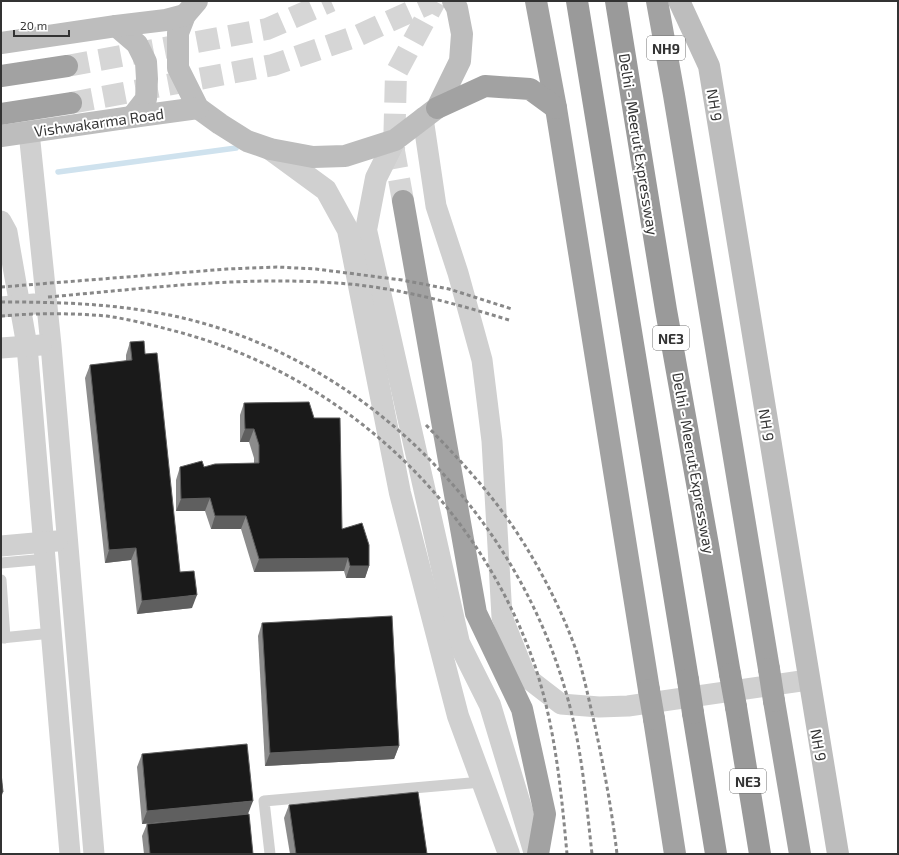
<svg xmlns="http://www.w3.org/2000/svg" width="899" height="855" viewBox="0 0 899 855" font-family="'Exo 2',sans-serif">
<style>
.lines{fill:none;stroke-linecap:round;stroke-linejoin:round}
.stream{stroke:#cfe2ee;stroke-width:5.5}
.trunk-tunnel{stroke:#d6d6d6;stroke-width:22;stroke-dasharray:22 11;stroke-linecap:butt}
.service{stroke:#d0d0d0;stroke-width:11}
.minor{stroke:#d0d0d0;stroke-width:21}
.tertiary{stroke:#d0d0d0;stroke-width:22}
.secondary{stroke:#bdbdbd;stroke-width:22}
.trunk{stroke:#a2a2a2;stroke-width:22}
.motorway{stroke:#9a9a9a;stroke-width:22}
.rail{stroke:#888;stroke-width:3;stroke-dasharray:4 3;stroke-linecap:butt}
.trunk-bridge{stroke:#a2a2a2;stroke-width:22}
.motorway-bridge{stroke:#9a9a9a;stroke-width:22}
.wall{fill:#8c8c8c}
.shaded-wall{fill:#5f5f5f}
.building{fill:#1a1a1a;stroke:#5f5f5f}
.labels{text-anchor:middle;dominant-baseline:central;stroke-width:4;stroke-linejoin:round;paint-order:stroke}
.shield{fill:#fff;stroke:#707070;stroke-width:1}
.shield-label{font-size:14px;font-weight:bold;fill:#333}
.street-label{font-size:15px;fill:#333;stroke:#fff}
</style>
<rect width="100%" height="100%" fill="#fff"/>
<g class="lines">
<!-- stream -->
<polyline class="stream" points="58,172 236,148"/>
<!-- trunk-tunnel -->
<g class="trunk-tunnel">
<polyline points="67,66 267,29 331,1"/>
<polyline points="71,103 273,65 357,36 434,1"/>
<polyline points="403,201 394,151 396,73 435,1"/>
</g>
<!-- service -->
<g class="service">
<polyline points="1,563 46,559"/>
<polyline points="1,580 5,638"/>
<polyline points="1,638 52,633"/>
<polyline points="270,854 264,801 482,782"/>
</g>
<!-- minor -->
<g class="minor">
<polyline points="423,118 436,206 458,273 482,360 492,441 502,617 526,677 561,704 599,707 628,706 808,680"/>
<polyline points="29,132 51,345 94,854"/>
<polyline points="1,221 7,232 27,346 70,854"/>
<polyline points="1,307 34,304"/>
<polyline points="1,348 41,345"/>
<polyline points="1,546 57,541"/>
</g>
<!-- tertiary -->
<g class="tertiary">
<polyline points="395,140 376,178 366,230 459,643 490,705 535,854"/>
<polyline points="270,149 326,190 348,230 400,493 458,716 509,854"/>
</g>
<!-- secondary -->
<g class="secondary">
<polyline points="197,1 185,15 178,33 178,68 198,108 220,124 247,141 270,149 313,157 345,156 395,140 437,108 460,61 462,34 457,8 453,1"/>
<polyline points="679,1 709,66 838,854"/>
<polyline points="116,26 137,44 146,62 147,79 146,99 132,117"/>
<polyline points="1,43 116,26 166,20 185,15"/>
<polyline points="1,136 132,117 198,108"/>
</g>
<!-- trunk -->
<g class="trunk">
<polyline points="536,1 556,108 649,690"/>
<polyline points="657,1 674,95 769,669"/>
<polyline points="1,76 67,66"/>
<polyline points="437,108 485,86 530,89 556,108"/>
<polyline points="1,114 71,103"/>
<polyline points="403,201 476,613 522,709 545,814 538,854"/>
<polyline points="774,701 800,854"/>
<polyline points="654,719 675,854"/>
</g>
<!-- motorway -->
<g class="motorway">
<polyline points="577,1 688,680"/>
<polyline points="616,1 666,310 708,545 730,674"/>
<polyline points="736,707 760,854"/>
<polyline points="693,713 716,854"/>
</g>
<!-- rail -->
<g class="rail">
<polyline points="1,287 227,269 277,267 316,269 402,280 449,289 512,309"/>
<path d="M48,297C152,288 255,274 359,285C410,291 460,305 509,320"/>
<path d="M1,302C68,302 130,304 195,321C375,369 518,519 567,696C582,748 586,801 592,854"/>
<path d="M1,316C36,313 72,313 107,316C127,319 148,324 167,329C337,371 476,498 534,663C555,725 561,789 567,854"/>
<path d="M426,425C454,454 481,482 504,514C532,552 560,605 576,650C584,675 589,701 595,726C604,768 612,811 617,854"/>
</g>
<!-- trunk-bridge -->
<g class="trunk-bridge">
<polyline points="769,669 774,701"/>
<polyline points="649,690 654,719"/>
</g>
<!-- motorway-bridge -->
<g class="motorway-bridge">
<polyline points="730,674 736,707"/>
<polyline points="688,680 693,713"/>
</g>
</g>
<!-- wall -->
<g class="wall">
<polygon points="130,342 145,354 180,572 192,608 137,614 131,560 105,563 85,378 90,365 126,361 126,355"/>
<polygon points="244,403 369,566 365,578 346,578 344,571 254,572 241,529 211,529 205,511 176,511 176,480 180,467 204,467 254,463 254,458 249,442 240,442 240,415"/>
<polygon points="262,623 399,746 394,759 265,766 258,636"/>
<polygon points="142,754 248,814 253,854 144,854 142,836 147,824 176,821 142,824 137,767"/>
<polygon points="289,805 427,854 290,854 284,818"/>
</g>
<!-- shaded-wall -->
<g class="shaded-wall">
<polygon points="245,429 254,429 249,442 240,442"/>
<polygon points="210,498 205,511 176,511 181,499"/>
<polygon points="215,516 246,516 241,529 211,529"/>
<polygon points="136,548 131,560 105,563 109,550"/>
<polygon points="348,558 344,571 254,572 259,559"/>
<polygon points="350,566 369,566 365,578 346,578"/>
<polygon points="197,595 192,608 137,614 142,601"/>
<polygon points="399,746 394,759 265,766 270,753"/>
<polygon points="1,792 3,792 1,798"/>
<polygon points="253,801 248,814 142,824 147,811"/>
</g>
<!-- building -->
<g class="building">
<polygon points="144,341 145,354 157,353 180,572 194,571 197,595 142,601 136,548 109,550 90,365 132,360 130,342"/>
<polygon points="309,402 314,418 340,418 342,529 362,523 369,545 369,566 350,566 348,558 259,559 246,516 215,516 210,498 181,499 180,467 202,461 204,467 215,464 259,463 259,445 254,429 245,429 244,403"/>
<polygon points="392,616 399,746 270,753 262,623"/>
<polygon points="247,744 253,801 147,811 142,754"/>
<polygon points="1,773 3,792 1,792"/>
<polygon points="418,792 427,854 296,854 289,805"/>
<polygon points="249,814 253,854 150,854 147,824"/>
</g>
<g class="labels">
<!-- shield labels -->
<g class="shield">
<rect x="647" y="36" width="38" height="24" rx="3"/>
<rect x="653" y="326" width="36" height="24" rx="3"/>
<rect x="730" y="769" width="36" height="24" rx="3"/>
</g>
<g class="shield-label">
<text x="666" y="48">NH9</text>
<text x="671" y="338">NE3</text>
<text x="748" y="781">NE3</text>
</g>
<!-- street labels -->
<g class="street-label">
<text transform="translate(715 105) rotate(81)">NH 9</text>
<text transform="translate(99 122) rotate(-8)">Vishwakarma Road</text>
<text transform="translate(639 144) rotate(81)">Delhi - Meerut Expressway</text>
<text transform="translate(767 425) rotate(81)">NH 9</text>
<text transform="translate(694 463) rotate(80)">Delhi - Meerut Expressway</text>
<text transform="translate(819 745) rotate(80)">NH 9</text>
</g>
</g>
<!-- border -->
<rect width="899" height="855" fill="none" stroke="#333333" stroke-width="4"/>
<!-- scale -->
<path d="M14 30v6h55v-6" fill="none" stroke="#333333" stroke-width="2"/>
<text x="20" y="30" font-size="12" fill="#333333" stroke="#ffffff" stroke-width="3" paint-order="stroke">20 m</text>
</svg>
